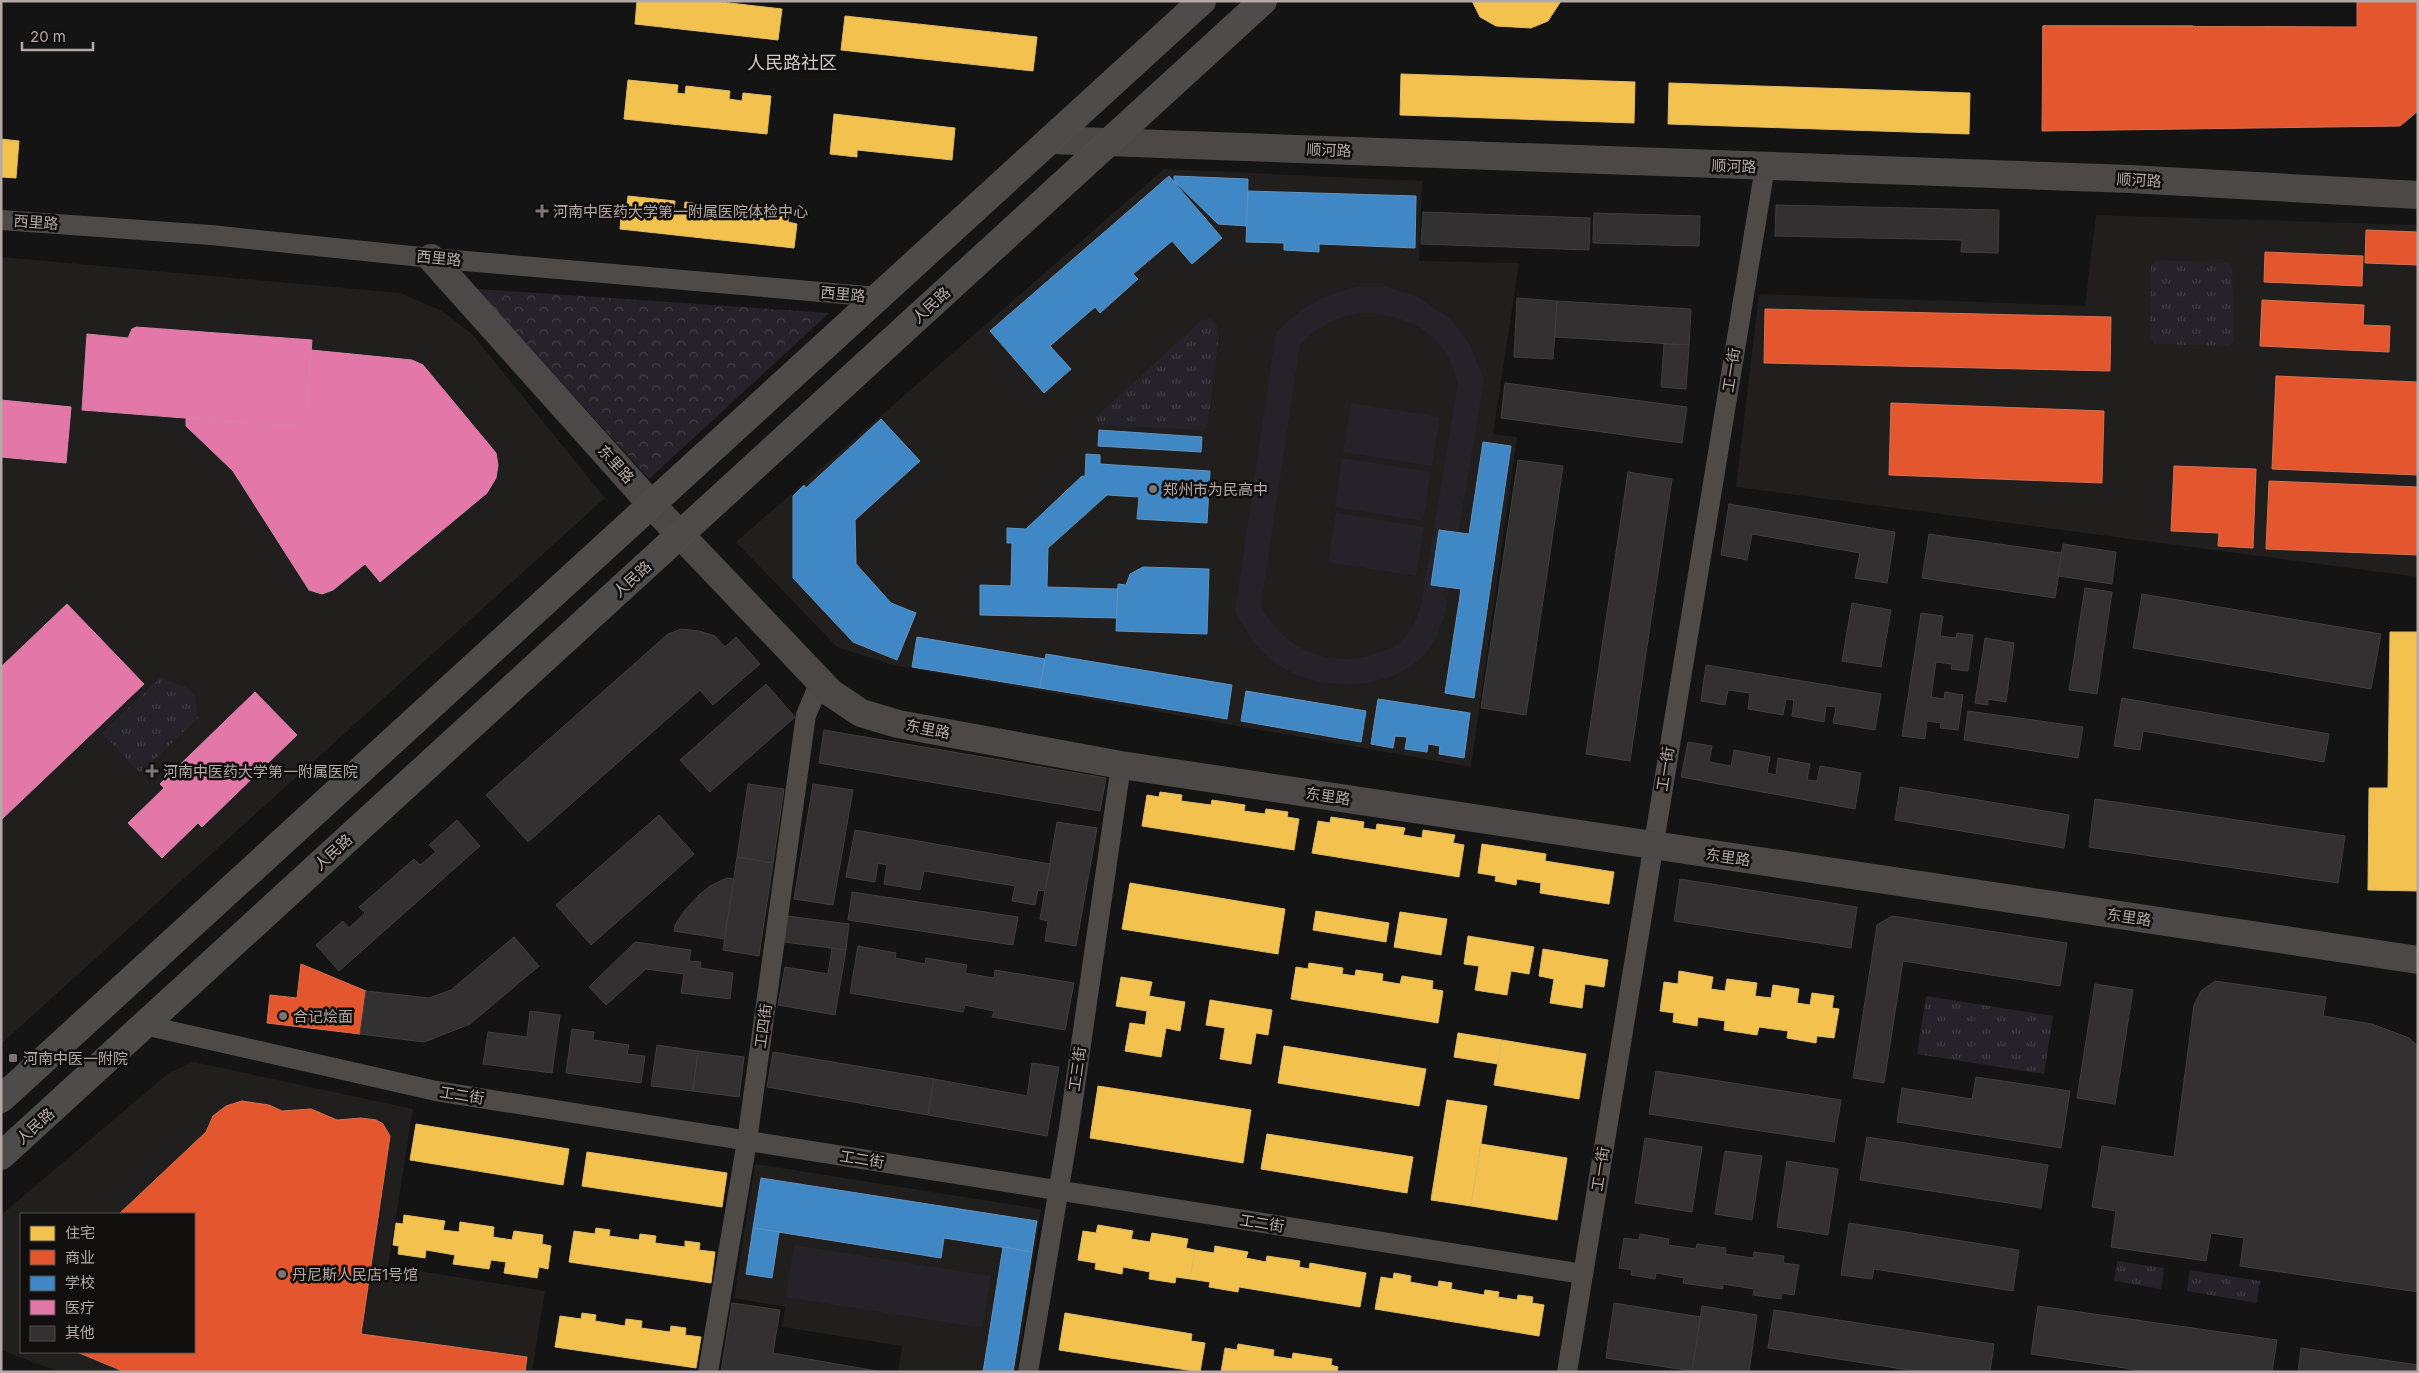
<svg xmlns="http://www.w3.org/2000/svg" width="2419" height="1373" viewBox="0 0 2419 1373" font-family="Inter,'Noto Sans SC',sans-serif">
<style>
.built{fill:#201f1e;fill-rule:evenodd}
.grass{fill:url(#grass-tufts)}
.park{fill:url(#park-crowns)}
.pitch{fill:#262229;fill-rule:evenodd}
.homes{fill:#f2c14e;stroke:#dfba68}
.shops{fill:#e4572e;stroke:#d67052}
.schools{fill:#3f88c5;stroke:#6292bc}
.health{fill:#e377a8;stroke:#d586a7}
.building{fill:#323030;stroke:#403e3c}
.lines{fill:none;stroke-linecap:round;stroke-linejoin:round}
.street{stroke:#4d4a48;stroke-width:20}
.secondary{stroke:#4b4847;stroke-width:28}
.primary{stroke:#4e4c4b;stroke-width:28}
.poi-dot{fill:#7c7573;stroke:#100f0e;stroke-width:2}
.labels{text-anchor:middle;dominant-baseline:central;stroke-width:5;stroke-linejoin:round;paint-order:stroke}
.street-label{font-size:15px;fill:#b4a9a6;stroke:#100f0e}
.poi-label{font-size:15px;fill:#b4a9a6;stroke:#100f0e;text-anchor:start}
.quarter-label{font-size:18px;fill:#d1c9c6;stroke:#100f0e}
</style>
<defs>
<pattern id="grass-tufts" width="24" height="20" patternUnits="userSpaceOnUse" patternTransform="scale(1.25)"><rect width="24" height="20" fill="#262229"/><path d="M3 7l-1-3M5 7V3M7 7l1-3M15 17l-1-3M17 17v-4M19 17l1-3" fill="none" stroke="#433f45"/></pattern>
<pattern id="park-crowns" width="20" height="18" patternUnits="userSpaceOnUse" patternTransform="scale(1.25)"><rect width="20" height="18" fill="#262229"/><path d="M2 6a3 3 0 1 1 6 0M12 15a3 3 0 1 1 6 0" fill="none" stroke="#433f45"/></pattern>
</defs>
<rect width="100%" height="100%" fill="#141414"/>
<!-- built -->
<g class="built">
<polygon points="1164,169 1422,181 1419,261 1519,263 1493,434 1517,437 1471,767 892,665 837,647 736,542"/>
<polygon points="2096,215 2418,225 2418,577 1736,487 1759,294 2085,306"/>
<polygon points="1,257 400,293 442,311 473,335 605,498 1,1044"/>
<path d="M194,1062L413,1109L388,1266L545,1291L532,1372H60L1,1350V1215L170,1072ZM21,1214H194V1352H21Z"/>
<polygon points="755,1164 1041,1209 1016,1372 898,1372 902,1346 782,1327 785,1307 734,1298"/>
</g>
<!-- grass -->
<g class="grass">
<polygon points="2157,260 2229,263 2232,269 2234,342 2229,346 2156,344 2150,338 2151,266"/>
<polygon points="1210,319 1216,324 1219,336 1207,428 1202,430 1099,425 1096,417 1202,320"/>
<polygon points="160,678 186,687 195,695 198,718 140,773 102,733"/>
<polygon points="1926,996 2053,1016 2044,1074 1917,1054"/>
<polygon points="2117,1261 2164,1268 2161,1289 2114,1281"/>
<polygon points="2190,1270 2260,1281 2257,1303 2187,1291"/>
</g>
<!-- park -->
<polygon class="park" points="477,289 829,313 649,479"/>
<!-- pitch -->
<g class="pitch">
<path d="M1356,287H1386L1416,296L1452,320L1470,345L1484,380L1445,613C1440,628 1435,645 1423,656C1387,692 1321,692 1280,666C1259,653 1246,632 1235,611L1276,332C1305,305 1318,297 1356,287ZM1359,313C1393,313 1431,324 1448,357C1452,365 1455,374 1458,383L1421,606C1417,617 1413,628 1405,637C1397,646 1386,650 1375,654C1329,669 1283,649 1261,606L1300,344C1320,326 1332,319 1359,313Z"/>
<polygon points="1351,403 1440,417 1432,466 1343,452"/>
<polygon points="1342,458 1431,472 1423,521 1335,507"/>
<polygon points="1336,513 1424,527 1416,576 1328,562"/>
<polygon points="794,1245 991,1276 982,1328 786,1297"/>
</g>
<!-- homes -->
<g class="homes">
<polygon points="637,1 712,1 782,9 778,40 635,24"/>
<polygon points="1472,1 1561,1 1548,21 1531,28 1496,26 1480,17"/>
<polygon points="845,16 1037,37 1033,71 841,50"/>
<polygon points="2043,26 2193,26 2193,77 2149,77 2146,87 2139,98 2130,105 2118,110 2106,111 2094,109 2083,103 2074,94 2067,76 2043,76"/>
<polygon points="2265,27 2403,28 2403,77 2369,77 2366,91 2359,101 2350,109 2338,114 2326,115 2314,113 2303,107 2294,98 2286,77 2265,77"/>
<polygon points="1401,74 1635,82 1634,123 1400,115"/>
<polygon points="628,80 678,85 677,93 685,94 686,86 730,91 729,99 742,101 743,93 771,96 767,134 624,119"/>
<polygon points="1669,83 1970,93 1969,134 1668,124"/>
<polygon points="834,114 955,128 952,160 857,150 857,157 830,154"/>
<polygon points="1,139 19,141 16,178 1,177"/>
<polygon points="628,196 675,201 674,210 684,211 685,202 731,207 730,216 744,218 745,208 789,213 788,222 797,224 794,248 620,229 622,205 627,205"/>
<polygon points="2390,632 2418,632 2418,891 2368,890 2369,788 2388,788"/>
<polygon points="1160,792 1182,795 1181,801 1211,805 1212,800 1245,805 1244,811 1265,814 1266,809 1288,812 1287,817 1299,819 1294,850 1142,826 1147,795 1159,797"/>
<polygon points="1331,817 1364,822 1363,828 1376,830 1377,824 1405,828 1403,835 1422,838 1423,830 1455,835 1453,843 1464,845 1459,877 1312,853 1318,821 1330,823"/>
<polygon points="1482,844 1546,854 1545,861 1614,872 1609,904 1540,893 1541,883 1517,879 1516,885 1495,881 1496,876 1478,873"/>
<polygon points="1130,883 1285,909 1278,954 1122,929"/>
<polygon points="1316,911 1389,923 1386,942 1313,930"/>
<polygon points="1400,912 1447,919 1441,955 1394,947"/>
<polygon points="1468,936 1534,947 1529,974 1511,971 1507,995 1475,990 1479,966 1464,964"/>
<polygon points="1543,949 1608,960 1604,987 1585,984 1582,1008 1550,1003 1554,979 1539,976"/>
<polygon points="1309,963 1343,968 1342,974 1355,976 1356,970 1383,974 1382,981 1400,984 1402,976 1433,981 1432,989 1443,991 1438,1023 1291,999 1296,967 1308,969"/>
<polygon points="1679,971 1713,977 1711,989 1725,991 1727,979 1757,983 1755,996 1771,998 1773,985 1799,989 1797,1003 1810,1005 1812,993 1834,996 1832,1008 1839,1009 1834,1038 1817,1036 1816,1043 1787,1038 1788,1031 1759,1027 1757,1035 1724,1030 1725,1021 1698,1017 1697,1026 1673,1022 1674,1013 1660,1011 1664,982 1678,984"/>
<polygon points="1121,977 1152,982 1149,996 1185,1002 1180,1031 1166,1028 1161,1057 1125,1051 1130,1023 1145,1025 1147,1011 1116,1006"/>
<polygon points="1210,1000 1272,1010 1268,1035 1256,1033 1251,1064 1220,1059 1225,1028 1206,1025"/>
<polygon points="1458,1033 1502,1040 1498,1064 1454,1057"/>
<polygon points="1502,1040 1586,1054 1579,1099 1494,1085"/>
<polygon points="1284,1046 1426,1069 1419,1106 1278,1083"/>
<polygon points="1098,1086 1251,1110 1243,1163 1090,1138"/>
<polygon points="1447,1100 1487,1106 1471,1206 1431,1200"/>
<polygon points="416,1124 569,1149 563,1185 410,1160"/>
<polygon points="1267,1134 1413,1157 1407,1193 1261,1169"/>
<polygon points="1481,1144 1567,1158 1557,1220 1471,1206"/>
<polygon points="587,1152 727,1173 722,1207 582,1186"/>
<polygon points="404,1215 445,1221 443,1230 459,1232 460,1222 494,1227 493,1237 512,1240 514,1231 543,1235 542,1244 551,1246 548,1269 539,1267 537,1278 504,1273 506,1262 491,1260 489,1269 453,1264 455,1255 426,1250 425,1258 398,1254 399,1246 393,1245 396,1223 403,1224"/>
<polygon points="1098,1225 1133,1231 1131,1239 1150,1242 1152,1233 1188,1239 1186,1248 1195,1250 1190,1279 1176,1277 1175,1283 1149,1279 1150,1272 1123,1267 1122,1274 1095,1269 1096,1263 1078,1260 1083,1231 1096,1233"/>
<polygon points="596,1228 610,1230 609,1236 639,1240 640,1234 656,1236 655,1243 685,1247 685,1241 700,1243 699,1250 715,1252 711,1283 569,1262 574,1231 595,1234"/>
<polygon points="1215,1246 1248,1252 1246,1258 1266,1262 1267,1256 1300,1261 1299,1267 1309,1269 1310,1263 1366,1273 1360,1307 1239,1287 1238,1292 1209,1287 1210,1282 1190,1279 1195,1250 1214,1253"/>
<polygon points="1394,1273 1411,1276 1410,1282 1438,1287 1439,1281 1452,1283 1451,1289 1484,1295 1485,1290 1499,1292 1498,1297 1517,1300 1518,1295 1533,1297 1532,1303 1544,1305 1539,1336 1375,1309 1381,1277 1393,1279"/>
<polygon points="582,1313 596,1315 595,1321 625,1326 626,1319 642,1321 641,1328 670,1332 671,1326 686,1328 685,1335 701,1337 696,1368 555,1347 560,1316 581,1319"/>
<polygon points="1065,1313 1192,1334 1191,1341 1205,1343 1200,1372 1059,1350"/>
<polygon points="1238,1344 1274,1350 1273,1356 1292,1359 1293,1353 1332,1359 1331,1365 1338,1367 1337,1372 1221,1372 1225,1348 1237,1350"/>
</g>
<!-- shops -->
<g class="shops">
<polygon points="2357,1 2418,1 2418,111 2400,126 2042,131 2043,26 2357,27"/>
<polygon points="2366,230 2418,232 2418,265 2365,263"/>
<polygon points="2265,252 2363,256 2362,286 2264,282"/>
<polygon points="2262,300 2364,305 2363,325 2390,326 2389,352 2260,346"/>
<polygon points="1765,309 2111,317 2110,371 1764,363"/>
<polygon points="2276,376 2418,382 2418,475 2272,469"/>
<polygon points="1891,403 2104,411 2102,483 1889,475"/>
<polygon points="2174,466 2256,469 2253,548 2218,546 2219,533 2171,531"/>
<polygon points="2269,481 2418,487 2418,555 2266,549"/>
<polygon points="301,964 366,991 360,1034 267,1023 270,995 297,998"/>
<polygon points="242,1101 269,1105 282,1111 311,1109 337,1120 361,1118 376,1120 383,1124 390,1136 361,1334 527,1357 525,1372 125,1372 77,1352 194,1352 194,1214 119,1214 206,1132 213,1116 226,1106"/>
</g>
<!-- schools -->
<g class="schools">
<polygon points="1169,176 1222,238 1192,264 1172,241 1133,274 1138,279 1100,313 1095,307 1050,346 1071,369 1044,393 990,331"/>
<polygon points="1174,176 1248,179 1247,226 1218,224 1174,181"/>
<polygon points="1248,191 1416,196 1415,248 1319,244 1319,252 1284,250 1284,243 1246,242"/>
<polygon points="881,419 920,461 855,520 856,564 891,603 916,613 897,660 853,642 793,578 793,496 804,485 806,488"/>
<polygon points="1099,430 1202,437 1201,452 1098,446"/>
<polygon points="1483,442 1511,446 1474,698 1445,693 1461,589 1431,585 1439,530 1469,534"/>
<polygon points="1086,454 1100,455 1100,464 1210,471 1207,523 1137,519 1139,497 1107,495 1048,548 1047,587 1118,589 1117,618 980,615 980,585 1011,586 1012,543 1007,543 1007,528 1026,529 1082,476 1085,477"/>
<polygon points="1143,567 1209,569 1207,634 1116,631 1118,584 1126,585 1130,574"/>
<polygon points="917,637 1045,659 1040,688 912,667"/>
<polygon points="1046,654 1232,685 1227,719 1040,688"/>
<polygon points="1246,691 1366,711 1361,742 1241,721"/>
<polygon points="1378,699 1470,713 1464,758 1439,754 1440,746 1428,744 1427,752 1405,749 1407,737 1395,736 1393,748 1371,744"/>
<polygon points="761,1178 1037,1221 1032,1252 944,1238 941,1258 753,1228"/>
<polygon points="753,1228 779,1232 772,1278 746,1274"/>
<polygon points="1003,1247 1032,1252 1013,1372 983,1372"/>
</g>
<!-- health -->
<g class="health">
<polygon points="136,327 312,340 307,407 304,415 295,425 287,426 82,410 87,334 128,338 132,329"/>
<polygon points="311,350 412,360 423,365 496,453 498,465 496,478 487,493 380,582 365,564 333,590 322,594 309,590 233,471 186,426 186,418 287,426 295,425 304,415 307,407"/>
<polygon points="1,400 71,407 66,463 1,457"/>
<polygon points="67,604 144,684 1,820 1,667"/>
<polygon points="255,692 297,735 202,827 198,823 162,858 128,823 164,788 160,784"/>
</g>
<!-- building -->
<g class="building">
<polygon points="1776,205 1999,210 1998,253 1961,252 1962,240 1775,236"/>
<polygon points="1423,212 1590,218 1589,250 1421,244"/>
<polygon points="1594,213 1700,216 1699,246 1593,243"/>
<polygon points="1517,298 1557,301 1553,359 1514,357"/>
<polygon points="1557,301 1691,309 1689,345 1555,337"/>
<polygon points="1664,344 1689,345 1686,389 1661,387"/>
<polygon points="1505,383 1687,407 1682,443 1501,418"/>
<polygon points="1518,460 1563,466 1526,715 1481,708"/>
<polygon points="1628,472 1672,479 1630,761 1586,754"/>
<polygon points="1729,504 1895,532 1887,583 1855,578 1860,553 1752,534 1747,560 1721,555"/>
<polygon points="1929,534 2062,553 2055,598 1922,578"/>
<polygon points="2063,544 2116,552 2112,584 2058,576"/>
<polygon points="2085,588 2112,592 2097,694 2069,690"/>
<polygon points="2142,594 2381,634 2371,689 2133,648"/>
<polygon points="1852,603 1891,610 1881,667 1842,661"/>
<polygon points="1921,613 1943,616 1940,636 1956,638 1957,633 1973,635 1968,671 1951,669 1952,664 1936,662 1931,697 1944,699 1945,692 1963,695 1958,730 1940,728 1941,723 1927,721 1925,739 1902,736"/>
<polygon points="681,629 699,631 715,636 725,647 736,637 760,664 713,705 700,690 528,842 486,795 668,634"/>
<polygon points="1985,638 2014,643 2006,702 1988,699 1988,705 1975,703"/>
<polygon points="1706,665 1881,694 1875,730 1833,723 1836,707 1826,706 1824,722 1792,716 1794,700 1786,699 1783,715 1748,709 1750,693 1728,690 1725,705 1701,701"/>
<polygon points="766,684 795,717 710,792 680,760"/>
<polygon points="2122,698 2329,734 2324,762 2143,731 2140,750 2114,746"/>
<polygon points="1968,711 2083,727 2078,758 1964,740"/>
<polygon points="824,730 1106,778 1100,811 819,763"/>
<polygon points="1688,742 1712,746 1709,762 1731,766 1734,750 1770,757 1767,773 1776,775 1778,758 1810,764 1807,780 1817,781 1820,766 1861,773 1855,809 1681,777"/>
<polygon points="748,784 784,789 773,863 737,857"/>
<polygon points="813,784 853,790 833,905 794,899"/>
<polygon points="1900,787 2069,815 2064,848 1895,820"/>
<polygon points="2095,799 2345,836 2338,883 2089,847"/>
<polygon points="659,815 694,854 591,945 556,905"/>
<polygon points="457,820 480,846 339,971 316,945 343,921 349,928 365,913 359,907 414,859 420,865 436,852 429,845"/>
<polygon points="1057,822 1097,828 1076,946 1045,941 1048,921 1040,919"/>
<polygon points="855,830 1050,864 1045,891 1038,890 1035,905 1012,901 1015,886 924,871 920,890 884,884 887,865 878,863 875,882 846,877"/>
<polygon points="737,857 773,863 759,956 723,950"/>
<polygon points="727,878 734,879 724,939 674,931 675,925 685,910 700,894 710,886"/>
<polygon points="1680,879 1857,907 1851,948 1674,921"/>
<polygon points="852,892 1018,917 1013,945 848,920"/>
<polygon points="787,916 849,924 846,950 784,942"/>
<polygon points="1892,916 2067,943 2060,986 1903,961 1884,1083 1853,1078 1877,925"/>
<polygon points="514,937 539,966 470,1024 424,1042 360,1034 366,991 429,998 451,990"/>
<polygon points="635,942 691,950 689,961 701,962 700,968 733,973 730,999 681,993 684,974 646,969 606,1005 589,987"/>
<polygon points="858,946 896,953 895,958 925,964 926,958 967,965 965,973 994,978 995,970 1074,983 1065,1030 992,1017 994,1011 965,1005 963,1012 850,993"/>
<polygon points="832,948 846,950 835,1015 778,1005 785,967 828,974"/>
<polygon points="2215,981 2326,997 2323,1016 2372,1024 2409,1038 2418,1046 2418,1292 2240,1266 2244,1238 2211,1233 2206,1261 2111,1247 2116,1211 2092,1207 2102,1146 2174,1157 2194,1005 2201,991"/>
<polygon points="2095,984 2133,990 2115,1104 2077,1098"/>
<polygon points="530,1011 560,1015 552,1073 483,1064 488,1032 527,1037"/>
<polygon points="572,1029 594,1032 593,1040 629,1045 627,1054 645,1056 641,1083 566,1073"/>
<polygon points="657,1045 698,1051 693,1091 651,1086"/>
<polygon points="698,1051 744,1057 739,1097 693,1091"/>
<polygon points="773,1052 934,1079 928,1115 767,1087"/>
<polygon points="1032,1063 1059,1067 1047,1136 928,1115 934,1079 1027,1096"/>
<polygon points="1656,1071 1841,1100 1834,1142 1649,1114"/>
<polygon points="1976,1077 2070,1091 2061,1148 1897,1122 1902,1088 1972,1099"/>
<polygon points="1867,1137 2048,1165 2041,1208 1860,1180"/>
<polygon points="1645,1138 1702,1147 1692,1212 1635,1203"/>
<polygon points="1725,1151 1762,1156 1752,1220 1715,1214"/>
<polygon points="1787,1161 1838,1169 1828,1235 1777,1227"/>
<polygon points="1849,1223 2019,1250 2013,1291 1874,1269 1872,1279 1841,1275"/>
<polygon points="1640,1234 1669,1239 1668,1245 1696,1249 1697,1244 1726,1248 1725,1254 1753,1258 1754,1252 1784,1256 1783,1263 1799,1265 1794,1295 1782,1293 1781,1299 1753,1295 1754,1289 1723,1284 1723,1289 1683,1283 1684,1278 1656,1273 1655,1279 1631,1275 1632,1270 1619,1268 1624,1238 1639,1240"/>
<polygon points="732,1303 780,1310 773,1353 883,1372 721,1372"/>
<polygon points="1614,1303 1701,1317 1692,1371 1606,1358"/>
<polygon points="1702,1306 1757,1315 1749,1372 1692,1371"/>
<polygon points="2038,1306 2277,1340 2272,1372 2151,1372 2031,1354"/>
<polygon points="1774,1310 1994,1344 1990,1372 1921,1372 1768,1348"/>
<polygon points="2301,1348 2418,1365 2418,1372 2298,1372"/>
</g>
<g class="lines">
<!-- street -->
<g class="street">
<polyline points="1,220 211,235 431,258 878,297"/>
<polyline points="144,1025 436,1091 1583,1274"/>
<polyline points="708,1372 747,1141 806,715 820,682"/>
<polyline points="1028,1372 1069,1128 1121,765"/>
<polyline points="1567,1372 1765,167"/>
</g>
<!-- secondary -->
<g class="secondary">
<polyline points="1050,140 2130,179 2418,195"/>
<polyline points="431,258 651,504 831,693 861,713 898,724 1121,765 2418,960"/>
</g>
<!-- primary -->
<g class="primary">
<polyline points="1,1099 1202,1"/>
<polyline points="1,1156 1263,1"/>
</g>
</g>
<!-- markers -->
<g class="poi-dot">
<path d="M539.5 203.5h5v5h5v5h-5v5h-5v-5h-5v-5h5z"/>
<circle cx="1153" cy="489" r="5"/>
<path d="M149.5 763.5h5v5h5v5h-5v5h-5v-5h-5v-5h5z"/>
<circle cx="283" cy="1016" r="5"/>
<rect x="8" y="1053" width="10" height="10" rx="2.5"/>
<circle cx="282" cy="1274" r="5"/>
</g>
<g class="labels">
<!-- street labels -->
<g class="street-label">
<text transform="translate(1329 150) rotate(2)">顺河路</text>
<text transform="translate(1734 166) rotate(2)">顺河路</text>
<text transform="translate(2139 180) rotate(3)">顺河路</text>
<text transform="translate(36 222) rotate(4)">西里路</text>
<text transform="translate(439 258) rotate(5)">西里路</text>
<text transform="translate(843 294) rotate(5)">西里路</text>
<text transform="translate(931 305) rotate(-42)">人民路</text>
<text transform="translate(1731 370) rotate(-81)">工一街</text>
<text transform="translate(616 464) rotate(48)">东里路</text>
<text transform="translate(632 579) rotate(-42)">人民路</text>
<text transform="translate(928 729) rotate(11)">东里路</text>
<text transform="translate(1665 769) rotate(-81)">工一街</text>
<text transform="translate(1328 796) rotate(8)">东里路</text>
<text transform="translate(333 852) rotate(-42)">人民路</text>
<text transform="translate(1728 857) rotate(8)">东里路</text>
<text transform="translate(2129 917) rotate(8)">东里路</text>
<text transform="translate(763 1026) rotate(-82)">工四街</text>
<text transform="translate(1077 1069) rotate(-82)">工三街</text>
<text transform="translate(462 1095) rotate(9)">工二街</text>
<text transform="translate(35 1126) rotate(-42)">人民路</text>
<text transform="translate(862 1159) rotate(9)">工二街</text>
<text transform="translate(1600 1169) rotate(-81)">工一街</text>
<text transform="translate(1262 1223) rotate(9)">工二街</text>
</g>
<!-- poi labels -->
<g class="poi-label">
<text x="553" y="211">河南中医药大学第一附属医院体检中心</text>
<text x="1163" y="489">郑州市为民高中</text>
<text x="163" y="771">河南中医药大学第一附属医院</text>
<text x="293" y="1016">合记烩面</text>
<text x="23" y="1058">河南中医一附院</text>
<text x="292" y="1274">丹尼斯人民店1号馆</text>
</g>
<!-- quarter labels -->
<g class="quarter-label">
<text x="792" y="62">人民路社区</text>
</g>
</g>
<!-- border -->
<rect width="2419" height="1373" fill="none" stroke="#b4a9a6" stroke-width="5"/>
<!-- legend -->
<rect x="20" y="1213" width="175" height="140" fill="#100f0e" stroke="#524d4b"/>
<rect x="30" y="1226" width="25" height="15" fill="#f2c14e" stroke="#524d4b"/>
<text x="65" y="1238" font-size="15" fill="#b4a9a6">住宅</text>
<rect x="30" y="1250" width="25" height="15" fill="#e4572e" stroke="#524d4b"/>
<text x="65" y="1263" font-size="15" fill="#b4a9a6">商业</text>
<rect x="30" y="1276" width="25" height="15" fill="#3f88c5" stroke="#524d4b"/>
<text x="65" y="1288" font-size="15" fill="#b4a9a6">学校</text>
<rect x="30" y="1300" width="25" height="15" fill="#e377a8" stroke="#524d4b"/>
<text x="65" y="1313" font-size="15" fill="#b4a9a6">医疗</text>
<rect x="30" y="1326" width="25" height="15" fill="#323030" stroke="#524d4b"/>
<text x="65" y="1338" font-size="15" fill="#b4a9a6">其他</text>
<!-- scale -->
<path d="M22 42v8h71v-8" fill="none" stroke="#b4a9a6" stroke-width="2.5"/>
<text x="30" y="42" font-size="15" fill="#b4a9a6" stroke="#100f0e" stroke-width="4" paint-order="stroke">20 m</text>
</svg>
